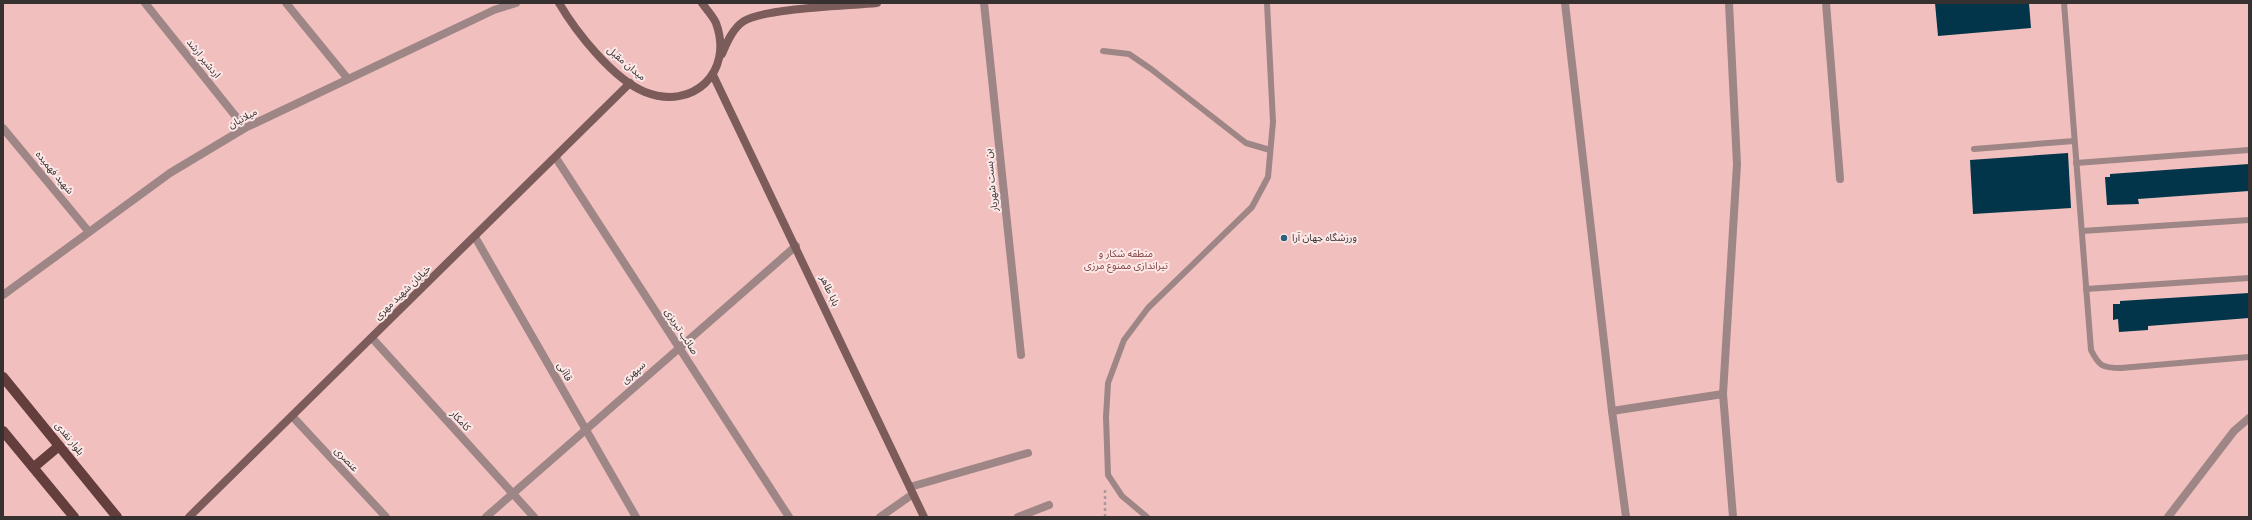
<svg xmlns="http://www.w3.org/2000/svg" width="2252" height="520" viewBox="0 0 2252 520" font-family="Overpass,'Noto Sans Arabic',sans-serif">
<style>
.green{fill:#f1bfbe}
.building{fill:#02354a}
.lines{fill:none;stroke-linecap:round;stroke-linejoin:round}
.path{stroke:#a99a9a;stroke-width:2.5;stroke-dasharray:3 3;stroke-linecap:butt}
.lane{stroke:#9d8685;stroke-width:6}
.street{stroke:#9d8685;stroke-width:8}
.secondary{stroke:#7b5c5b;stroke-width:8}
.primary{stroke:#633e3d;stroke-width:10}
.poi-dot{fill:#2a617b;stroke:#fbe8e7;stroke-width:1.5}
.labels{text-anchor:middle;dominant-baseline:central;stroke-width:4;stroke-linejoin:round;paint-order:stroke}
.street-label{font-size:10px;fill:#373030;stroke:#fbe8e7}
.poi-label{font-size:10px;fill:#373030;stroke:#fbe8e7;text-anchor:start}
.park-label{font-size:10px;fill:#834041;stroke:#fbe8e7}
</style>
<rect width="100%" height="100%" fill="#eedbda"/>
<!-- green -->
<rect class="green" x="3" y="3" width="2246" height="514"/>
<!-- building -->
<g class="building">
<polygon points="1935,3 2029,3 2031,28 1938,36"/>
<polygon points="2068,153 2071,208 1973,214 1970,160"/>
<polygon points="2249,164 2249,191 2138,199 2139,204 2107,205 2105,177 2110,177 2110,174"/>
<polygon points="2249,293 2249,318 2148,326 2148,330 2119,332 2118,319 2113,320 2113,304 2120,304 2120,301"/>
</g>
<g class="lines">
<!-- path -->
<polyline class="path" points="1105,517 1105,489"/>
<!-- lane -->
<g class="lane">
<path d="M2064,3L2091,350C2099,366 2102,368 2121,368L2249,357"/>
<polyline points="1103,51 1129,54 1151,69 1246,143 1270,150"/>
<polyline points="1974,149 2074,141"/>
<polyline points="2076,163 2249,150"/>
<polyline points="2082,231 2249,220"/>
<polyline points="2086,289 2249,278"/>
<polyline points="1147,517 1122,496 1108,475 1106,417 1108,383 1124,340 1148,308 1252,207 1268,177 1273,122 1267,3"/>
</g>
<!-- street -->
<g class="street">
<polyline points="145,3 245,128"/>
<polyline points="286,3 348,79"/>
<polyline points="984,3 1021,355"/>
<polyline points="1565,3 1612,411 1626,517"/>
<polyline points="1826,3 1840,179"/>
<polyline points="3,128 89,232"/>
<polyline points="556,158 789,517"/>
<polyline points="475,237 636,517"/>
<polyline points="3,295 170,173 245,128 494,10 516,3"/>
<polyline points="372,338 534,517"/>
<polyline points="1723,394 1737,164 1729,3"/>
<polyline points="1612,411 1723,394 1733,517"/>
<polyline points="292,416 386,517"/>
<polyline points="910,487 1028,453"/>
<polyline points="486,517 796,246"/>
<polyline points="880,517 913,494"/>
<polyline points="1018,517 1049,505"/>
<polyline points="2168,517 2234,431 2249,418"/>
</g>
<!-- secondary -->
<g class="secondary">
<path d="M559,3C576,32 613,79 645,92C693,111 734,72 716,23C713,16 706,9 702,3"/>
<path d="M722,54C727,42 733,28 744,21C765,8 847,6 877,3"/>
<polyline points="713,75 924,517"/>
<polyline points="189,517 630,83"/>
</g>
<!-- primary -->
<g class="primary">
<polyline points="3,377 117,517"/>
<polyline points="3,431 74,517"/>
<polyline points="34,467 59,446"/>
</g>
</g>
<!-- markers -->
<circle class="poi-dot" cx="1284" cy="238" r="4"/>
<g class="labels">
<!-- street labels -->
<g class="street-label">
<text transform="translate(203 59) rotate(51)">اردشیر ارشد</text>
<text transform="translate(626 64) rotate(40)">میدان مقبل</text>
<text transform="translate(243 119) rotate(-28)">میلانیان</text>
<text transform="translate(54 173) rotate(50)">شهید فهمیده</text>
<text transform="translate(992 180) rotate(-96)">بن بست شهریار</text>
<text transform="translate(829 291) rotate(65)">بابا طاهر</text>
<text transform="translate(403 293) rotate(-44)">خیابان شهید مهری</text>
<text transform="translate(681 332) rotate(57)">صائب تبریزی</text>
<text transform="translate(564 372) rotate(60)">قاآنی</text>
<text transform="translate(634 373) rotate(-41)">سپهری</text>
<text transform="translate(460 421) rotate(48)">کامکار</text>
<text transform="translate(69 439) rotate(51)">بلوار نقدی</text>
<text transform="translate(346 460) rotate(47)">عنصری</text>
</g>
<!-- poi labels -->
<g class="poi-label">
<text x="1292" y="238">ورزشگاه جهان آرا</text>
</g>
<!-- park labels -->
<g class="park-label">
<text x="1126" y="254">منطقه شکار و<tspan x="1126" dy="12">تیراندازی ممنوع مرزی</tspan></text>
</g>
</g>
<!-- border -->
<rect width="2252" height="520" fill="none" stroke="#373030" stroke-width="8"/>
</svg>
